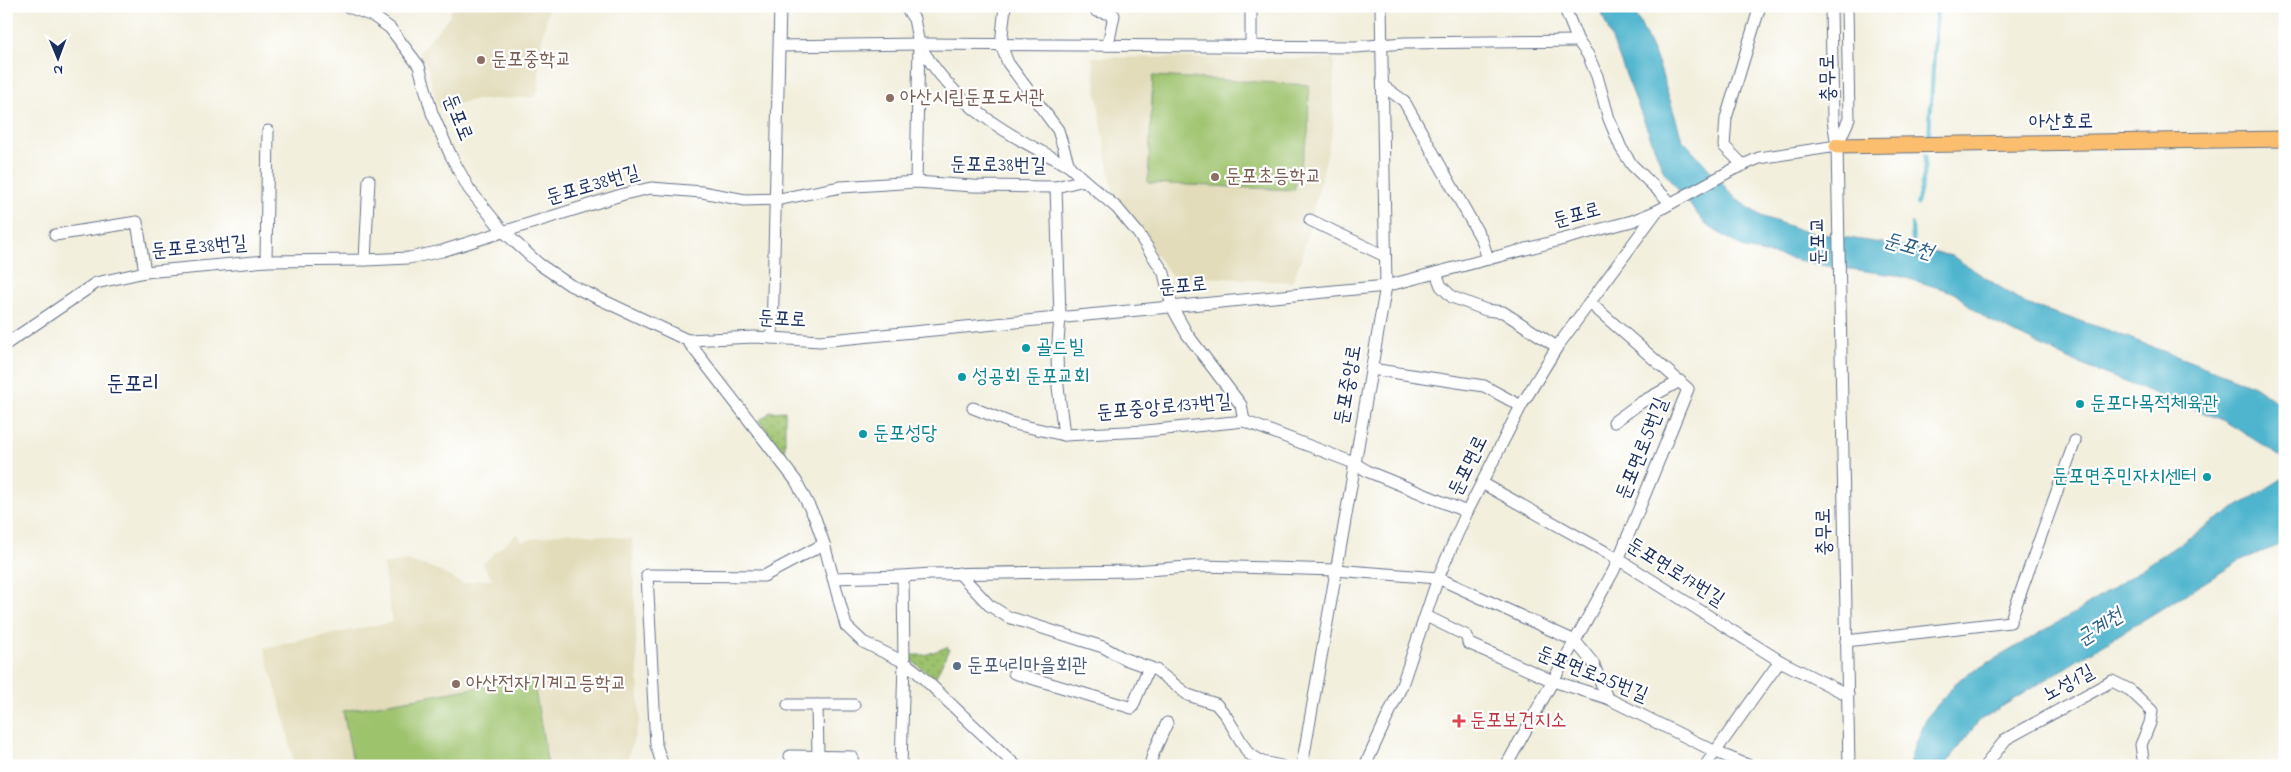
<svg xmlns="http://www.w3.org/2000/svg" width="2291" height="772" viewBox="0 0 2291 772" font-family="'Indie Flower','Poor Story',sans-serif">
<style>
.built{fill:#e2dcba}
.grass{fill:url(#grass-dots);stroke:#5c7966}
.garden{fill:#9ec36d;stroke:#5c7966}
.water{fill:#4fb5ce;stroke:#357296}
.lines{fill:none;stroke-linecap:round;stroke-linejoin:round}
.stream{stroke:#4fb5ce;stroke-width:4}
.minor-casing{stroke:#66728a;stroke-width:13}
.major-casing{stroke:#66728a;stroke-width:17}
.minor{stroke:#fff;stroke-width:11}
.major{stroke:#fbbe6e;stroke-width:15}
.education-dot{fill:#8d6e63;stroke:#fff;stroke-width:2}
.culture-dot{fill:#0f9aa8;stroke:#fff;stroke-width:2}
.service-dot{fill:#5c6f8a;stroke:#fff;stroke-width:2}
.health-dot{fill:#e0444e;stroke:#fff;stroke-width:2}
.labels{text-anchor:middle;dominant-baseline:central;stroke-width:4.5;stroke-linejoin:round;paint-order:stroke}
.education-label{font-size:20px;fill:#785e54;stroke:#fff;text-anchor:start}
.street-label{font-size:20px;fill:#1b2f5e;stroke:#fff}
.culture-label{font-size:20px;fill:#0d838f;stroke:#fff;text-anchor:start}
.service-label{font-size:20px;fill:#4e5e75;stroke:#fff;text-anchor:start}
.health-label{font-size:20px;fill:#be3a42;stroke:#fff;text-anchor:start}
.water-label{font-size:21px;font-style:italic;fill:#2d5e85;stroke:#fff}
.quarter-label{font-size:22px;fill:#1b2f5e;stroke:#fff}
</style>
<defs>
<pattern id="grass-dots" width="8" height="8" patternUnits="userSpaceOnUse" patternTransform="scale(1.25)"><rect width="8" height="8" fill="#9ec36d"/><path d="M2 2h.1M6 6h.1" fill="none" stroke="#809f5d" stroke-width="1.8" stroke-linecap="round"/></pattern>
</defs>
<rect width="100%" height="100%" fill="#fff"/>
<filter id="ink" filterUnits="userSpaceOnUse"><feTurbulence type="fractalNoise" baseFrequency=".02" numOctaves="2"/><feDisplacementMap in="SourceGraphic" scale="10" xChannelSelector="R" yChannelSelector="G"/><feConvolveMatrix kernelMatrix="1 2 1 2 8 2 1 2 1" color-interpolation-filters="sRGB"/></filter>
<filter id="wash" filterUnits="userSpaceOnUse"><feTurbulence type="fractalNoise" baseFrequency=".0096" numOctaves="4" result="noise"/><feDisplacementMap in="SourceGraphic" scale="20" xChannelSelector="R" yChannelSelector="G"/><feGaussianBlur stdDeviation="1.12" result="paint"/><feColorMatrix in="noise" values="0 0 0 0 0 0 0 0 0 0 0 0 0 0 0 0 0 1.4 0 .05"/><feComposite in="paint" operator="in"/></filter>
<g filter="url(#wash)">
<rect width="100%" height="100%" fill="#f2efdd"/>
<!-- built -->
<g class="built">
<polygon points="452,6 549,6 539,54 539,89 535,97 474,100 438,108 427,66 419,52 449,17"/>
<polygon points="1092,57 1334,59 1333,131 1301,259 1292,282 1171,275 1114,198 1101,124"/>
<polygon points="567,532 632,539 640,719 625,766 294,766 286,724 264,648 392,622 383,565 405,560 433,568 463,584 479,580 493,580 482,564 517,533 522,541"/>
</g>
<!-- grass -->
<g class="grass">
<polygon points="785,411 785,453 759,421 770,412"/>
<polygon points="947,647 949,649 935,678 912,661 912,655 925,655"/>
</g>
<!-- garden -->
<g class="garden">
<polygon points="1153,76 1309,85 1308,135 1294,190 1148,183"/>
<polygon points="533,678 548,766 354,766 343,711"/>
</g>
<!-- water -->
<g class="water">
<polygon points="1599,6 1632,6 1658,62 1682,139 1736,199 1761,216 1803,231 1913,248 1952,256 2026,304 2111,331 2254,386 2274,400 2285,416 2285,474 2282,457 2223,420 2074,362 1985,318 1953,292 1896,275 1826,266 1746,249 1706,225 1664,172"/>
<polygon points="2285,477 2285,543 2241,560 1980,720 1948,760 1948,766 1911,766 1911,756 1927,717 1960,679 2078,611 2211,523"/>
</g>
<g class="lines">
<!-- stream -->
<g class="stream">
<polyline points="1929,135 1937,6"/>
<polyline points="1917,204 1924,176 1925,156"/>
<polyline points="1912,224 1913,252"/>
</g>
</g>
</g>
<g filter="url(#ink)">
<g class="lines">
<!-- minor casing -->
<g class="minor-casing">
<g id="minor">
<polyline points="346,6 373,16 390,28 419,66 432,113 451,156 469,189 503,231 539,264 570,285 687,340 796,481 815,518 824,544 846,626 863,642 904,662 917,672 1016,766"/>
<polyline points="905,6 914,19 919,44 916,182"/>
<polyline points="1005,6 1001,45 1008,63 1058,130 1069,166 1084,180"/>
<polyline points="1097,6 1096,11 1114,15 1108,45"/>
<polyline points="1251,6 1251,45"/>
<polyline points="1564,6 1578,41 1588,55 1597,76 1609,119 1621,148 1632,165 1671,203"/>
<polyline points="1831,6 1833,120 1837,146 1849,766"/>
<path d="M919,44C955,107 1007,134 1069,166"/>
<polyline points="780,46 919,44 1356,47 1404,43 1578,41"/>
<polyline points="1383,86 1404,101 1482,240 1488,259"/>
<polyline points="1837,146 1849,119 1847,6"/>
<polyline points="1743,165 1724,146 1726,118 1760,6"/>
<polyline points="1056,187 1060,317 1057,354 1058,387 1064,435"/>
<polyline points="1310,220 1385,256"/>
<polyline points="55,235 137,222 145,272"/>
<polyline points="365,260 369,180"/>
<polyline points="266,261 268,131"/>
<polyline points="1436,273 1441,286 1452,297 1486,310 1503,312 1557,347"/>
<polyline points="772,338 780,6"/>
<polyline points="687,340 755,337 820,341 1386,286 1632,221 1657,211 1734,169 1759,158 1837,146"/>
<polyline points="6,344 96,283 145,272 266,261 365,260 409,258 442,251 624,194 651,188 702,192 745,200 780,199 841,187 916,182 973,186 1056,187 1084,180 1117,208 1138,233 1164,273 1172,307 1187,334 1241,405 1244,421"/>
<polyline points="1371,369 1484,386 1521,406"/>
<polyline points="973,408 1011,423 1064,435 1146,431 1244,421 1354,463 1369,472 1467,512"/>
<polyline points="1614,422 1640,403 1680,381"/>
<polyline points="1482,483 1618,559 1780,661 1848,695"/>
<polyline points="959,573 989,605 1008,617 1103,647 1125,659 1156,670 1188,695 1216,704 1226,716 1248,753 1262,762 1281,766"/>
<polyline points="903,576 931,574 1134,571 1202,566 1335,570 1438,578 1575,641 1593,663 1607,698"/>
<polyline points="833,578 903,576 904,662 901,766"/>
<polyline points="1426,616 1467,636 1468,643 1553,681 1607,698 1716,752 1750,766"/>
<polyline points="1846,641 2010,622 2075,441"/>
<polyline points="1014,673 1132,708 1149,667"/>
<polyline points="788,705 854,705"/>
<polyline points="817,705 818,756"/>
<polyline points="790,756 852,757 853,766"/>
<polyline points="663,766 656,745 647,575 764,576 824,544"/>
<polyline points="1150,766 1153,754 1167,723"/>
<polyline points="1302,766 1386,286 1381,6"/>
<polyline points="1365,766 1402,685 1438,578 1467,512 1521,406 1557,347 1657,211"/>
<polyline points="1506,766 1614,570 1688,389 1590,303"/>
<polyline points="1705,766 1780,661"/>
<polyline points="1985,766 2006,739 2112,681 2130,690 2152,711 2150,723 2141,745 2144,766"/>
</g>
</g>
<!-- major casing -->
<g class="major-casing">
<polyline id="major" points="1837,146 2285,139"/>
</g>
<!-- minor -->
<use href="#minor" class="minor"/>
<!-- major -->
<use href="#major" class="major"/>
</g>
</g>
<!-- markers -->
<g class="education-dot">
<circle cx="481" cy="60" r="5"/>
<circle cx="890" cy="98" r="5"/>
<circle cx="1215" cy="177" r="5"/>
<circle cx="456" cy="684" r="5"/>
</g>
<g class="culture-dot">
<circle cx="1026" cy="348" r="5"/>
<circle cx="962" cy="377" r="5"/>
<circle cx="2080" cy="404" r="5"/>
<circle cx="863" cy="434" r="5"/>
<circle cx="2207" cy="477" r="5"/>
</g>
<circle class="service-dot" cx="957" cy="666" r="5"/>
<path class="health-dot" d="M1456.5 713.5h5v5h5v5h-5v5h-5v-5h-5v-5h5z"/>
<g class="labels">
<!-- education labels -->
<g class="education-label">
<text x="491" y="60">둔포중학교</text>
<text x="900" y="98">아산시립둔포도서관</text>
<text x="1225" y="177">둔포초등학교</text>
<text x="466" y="684">아산전자기계고등학교</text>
</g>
<!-- street labels -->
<g class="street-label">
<text transform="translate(1829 78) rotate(-91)">충무로</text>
<text transform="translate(457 118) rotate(68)">둔포로</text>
<text transform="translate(2061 123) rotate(-1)">아산호로</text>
<text transform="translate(998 166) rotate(1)">둔포로38번길</text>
<text transform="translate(593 186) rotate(-16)">둔포로38번길</text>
<text transform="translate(1577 216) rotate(-15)">둔포로</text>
<text transform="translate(1819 241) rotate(-91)">둔포교</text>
<text transform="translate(199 248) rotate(-5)">둔포로38번길</text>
<text transform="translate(1183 287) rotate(-5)">둔포로</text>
<text transform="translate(782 320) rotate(3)">둔포로</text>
<text transform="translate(1349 385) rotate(-80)">둔포중앙로</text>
<text transform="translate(1164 408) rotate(-5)">둔포중앙로137번길</text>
<text transform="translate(1643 449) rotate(-68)">둔포면로5번길</text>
<text transform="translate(1469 466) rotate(-64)">둔포면로</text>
<text transform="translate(1825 532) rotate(-91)">충무로</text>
<text transform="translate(1675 573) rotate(32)">둔포면로17번길</text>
<text transform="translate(1592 675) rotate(22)">둔포면로25번길</text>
<text transform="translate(2069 684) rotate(-29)">노성1길</text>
</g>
<!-- culture labels -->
<g class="culture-label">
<text x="1036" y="348">골드빌</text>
<text x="972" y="377">성공회 둔포교회</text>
<text x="2090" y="404">둔포다목적체육관</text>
<text x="873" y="434">둔포성당</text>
<text x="2197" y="477" text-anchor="end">둔포면주민자치센터</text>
</g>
<!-- service labels -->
<g class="service-label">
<text x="967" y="666">둔포4리마을회관</text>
</g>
<!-- health labels -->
<g class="health-label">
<text x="1470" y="721">둔포보건지소</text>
</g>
<!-- water labels -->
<g class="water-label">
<text transform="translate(1908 247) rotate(16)">둔포천</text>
<text transform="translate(2100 628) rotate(-33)">군계천</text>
</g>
<!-- quarter labels -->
<g class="quarter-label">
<text x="133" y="385">둔포리</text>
</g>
</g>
<!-- margin -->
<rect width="2291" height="772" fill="none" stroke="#fff" stroke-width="25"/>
<!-- north arrow -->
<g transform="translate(58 58) rotate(179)" stroke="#ffffff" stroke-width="4" paint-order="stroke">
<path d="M0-4L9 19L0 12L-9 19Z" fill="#1b2f5e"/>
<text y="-8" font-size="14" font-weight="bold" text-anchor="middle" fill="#1b2f5e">N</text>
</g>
</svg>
